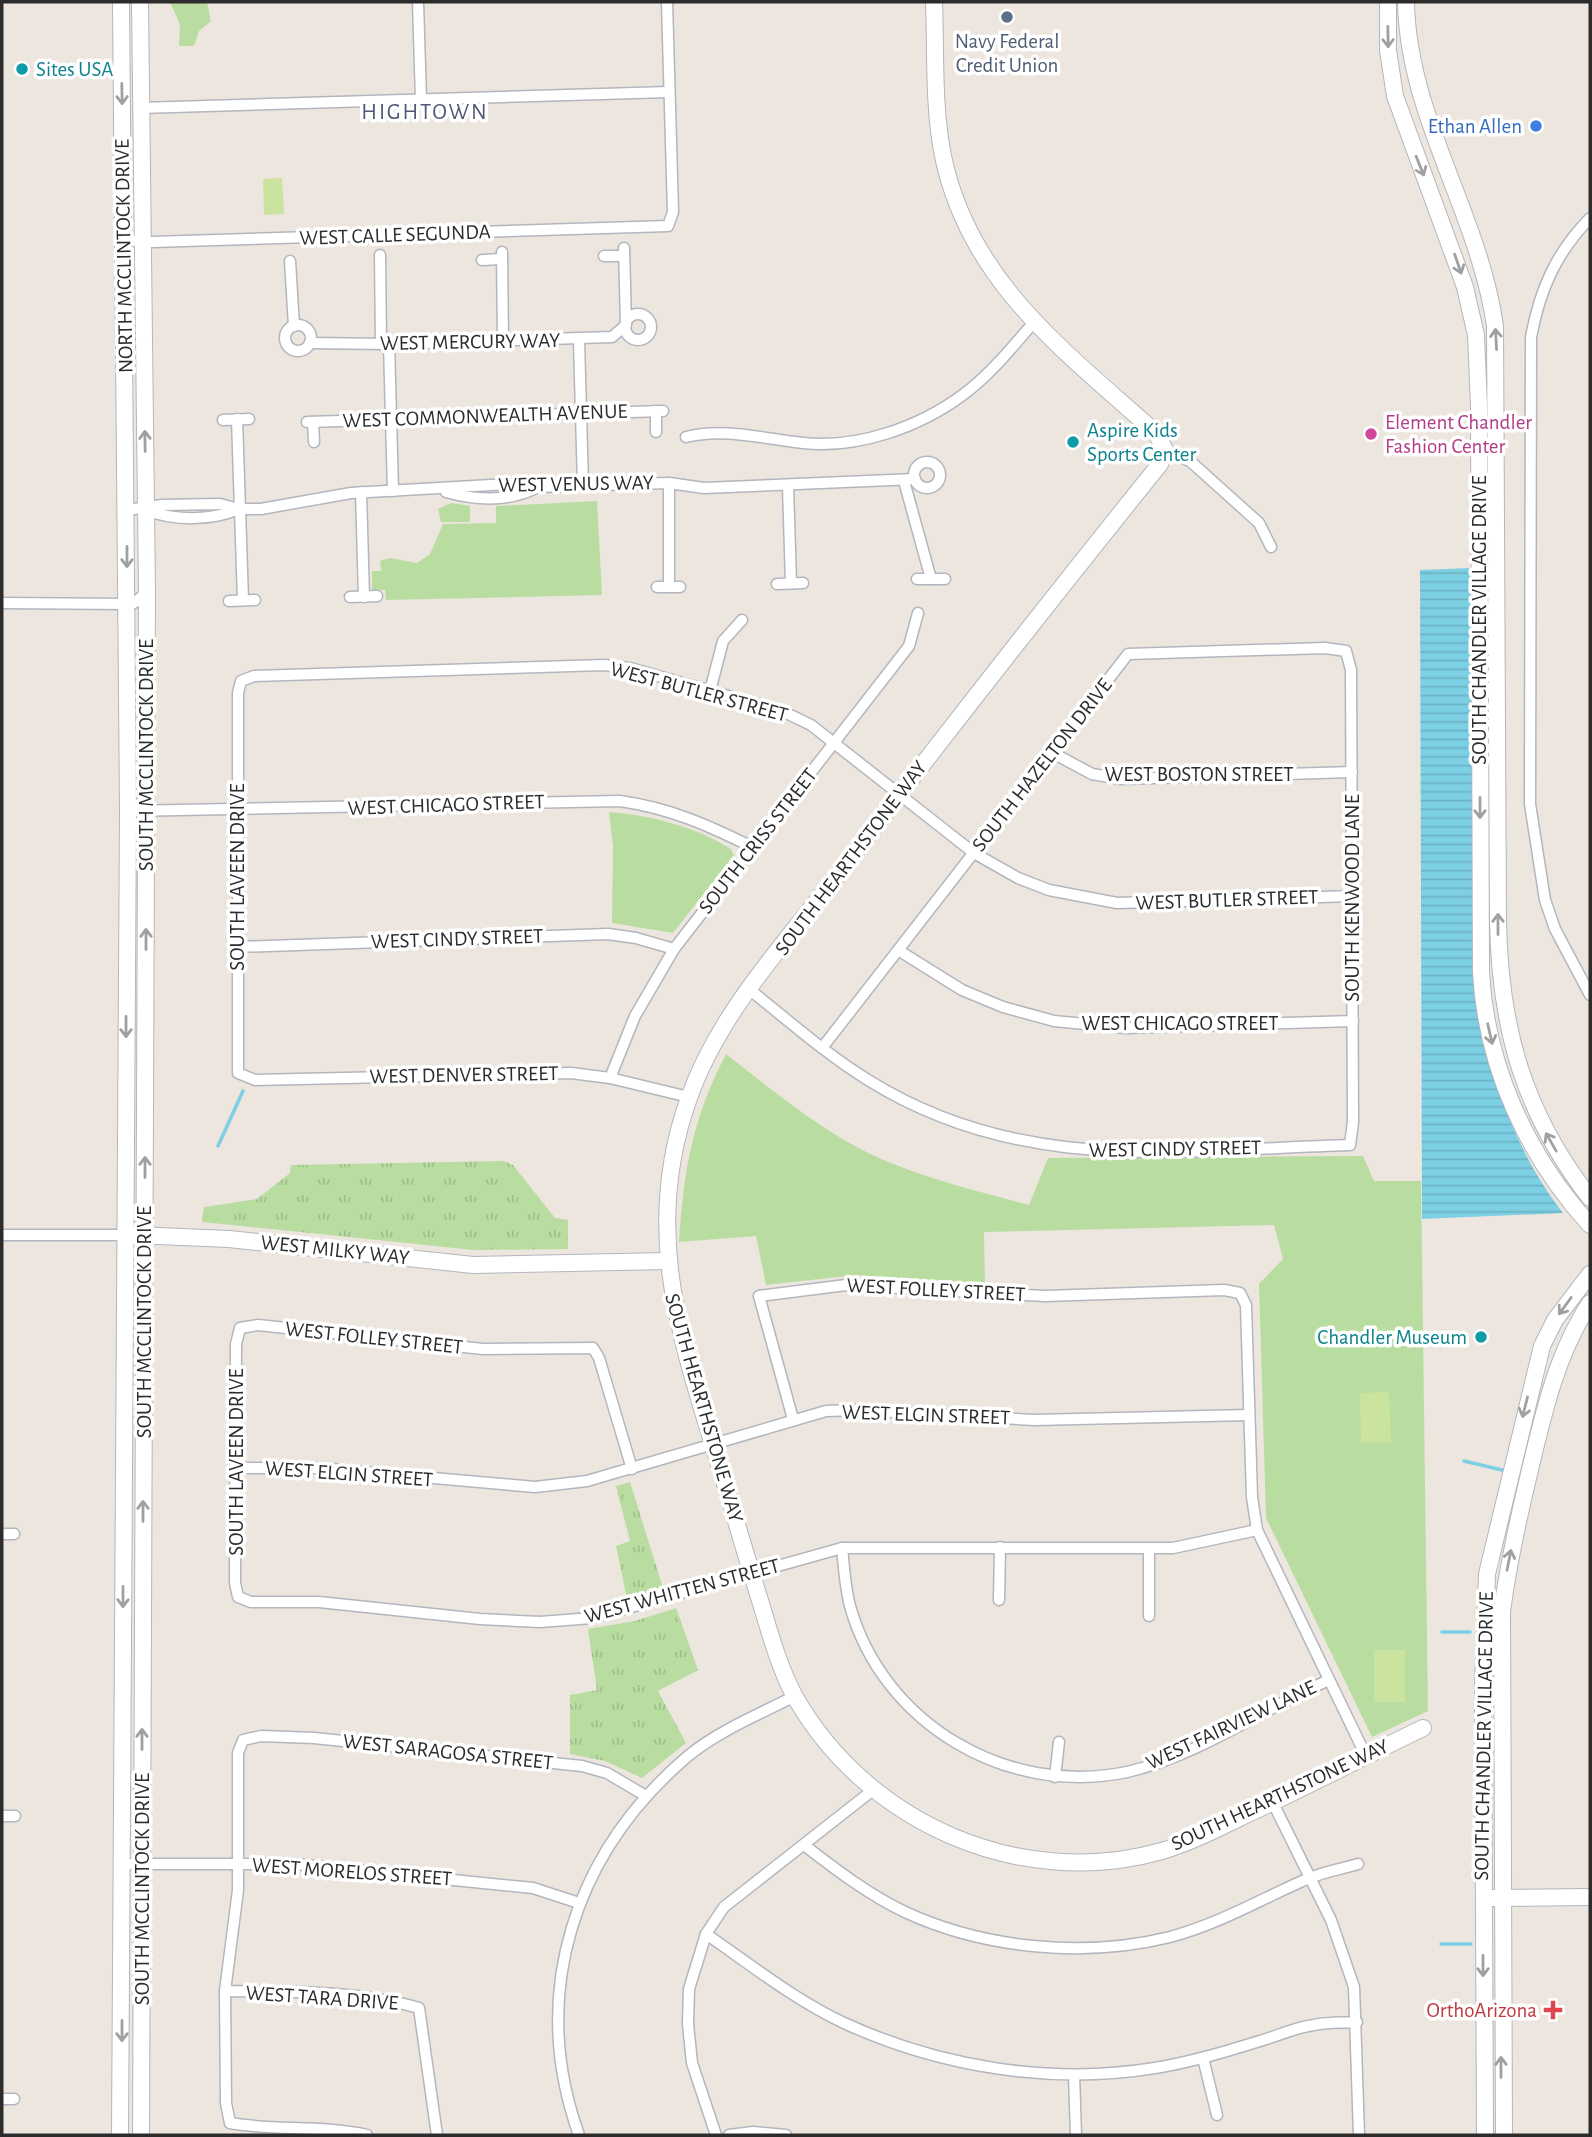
<svg xmlns="http://www.w3.org/2000/svg" width="1592" height="2137" viewBox="0 0 1592 2137" font-family="'Alegreya Sans',sans-serif">
<style>
.grass{fill:url(#grass-tufts)}
.park{fill:#b9dda1}
.pitch{fill:#cae39e}
.water{fill:url(#water-rules)}
.lines{fill:none;stroke-linecap:round;stroke-linejoin:round}
.stream{stroke:#7dcfe4;stroke-width:3.5}
.street-casing{stroke:#b3b6be;stroke-width:13}
.secondary-casing{stroke:#b3b6be;stroke-width:18}
.street{stroke:#fff;stroke-width:10}
.secondary{stroke:#fff;stroke-width:16}
.oneway{stroke:#a0a0a0}
.service-dot{fill:#5c6f8a;stroke:#fff;stroke-width:2.5}
.culture-dot{fill:#0f9aa8;stroke:#fff;stroke-width:2.5}
.shop-dot{fill:#3f7fe0;stroke:#fff;stroke-width:2.5}
.hotel-dot{fill:#d1479c;stroke:#fff;stroke-width:2.5}
.health-dot{fill:#e0444e;stroke:#fff;stroke-width:2.5}
.labels{text-anchor:middle;dominant-baseline:central;stroke-width:7;stroke-linejoin:round;paint-order:stroke}
.service-label{font-size:21px;fill:#4e5e75;stroke:#fff}
.culture-label{font-size:21px;fill:#0d838f;stroke:#fff;text-anchor:start}
.shop-label{font-size:21px;fill:#366cbe;stroke:#fff;text-anchor:end}
.street-label{font-size:21px;fill:#2c2c2c;stroke:#fff}
.hotel-label{font-size:21px;fill:#b23c85;stroke:#fff;text-anchor:start}
.health-label{font-size:21px;fill:#be3a42;stroke:#fff;text-anchor:end}
.neighbourhood-label{font-size:23px;letter-spacing:2px;fill:#505a78;stroke:#fff}
</style>
<defs>
<pattern id="grass-tufts" width="24" height="20" patternUnits="userSpaceOnUse" patternTransform="scale(1.75)"><rect width="24" height="20" fill="#b9dda1"/><path d="M3 7l-1-3M5 7V3M7 7l1-3M15 17l-1-3M17 17v-4M19 17l1-3" fill="none" stroke="#9fbe8b"/></pattern>
<pattern id="water-rules" width="6" height="5" patternUnits="userSpaceOnUse" patternTransform="scale(1.75)"><rect width="6" height="5" fill="#7dcfe4"/><path d="M0 2.5h6" fill="none" stroke="#6cb2c4"/></pattern>
</defs>
<rect width="100%" height="100%" fill="#ece6df"/>
<!-- grass -->
<g class="grass">
<polygon points="503,1161 513,1165 555,1218 568,1220 568,1249 474,1250 202,1222 204,1207 257,1199 290,1173 291,1165"/>
<polygon points="630,1482 663,1588 627,1599 616,1546 630,1541 616,1486"/>
<polygon points="676,1608 698,1670 658,1691 686,1743 642,1778 605,1761 570,1754 570,1695 597,1690 588,1629 635,1621"/>
</g>
<!-- park -->
<g class="park">
<polygon points="170,2 207,2 211,21 199,31 194,46 179,46 180,25"/>
<polygon points="597,501 602,595 386,600 385,590 372,590 372,571 381,571 380,561 390,558 417,563 430,554 443,524 496,523 496,506"/>
<polygon points="451,503 470,506 470,522 441,522 438,509"/>
<path d="M609,812C651,815 696,827 731,849L734,855L673,933L612,923L613,846Z"/>
<path d="M726,1054C776,1093 827,1136 886,1161C932,1180 980,1192 1029,1205L1048,1158L1363,1156L1374,1181H1421L1428,1711L1372,1737L1266,1518L1259,1284L1283,1259L1274,1225L984,1232L985,1283L856,1275L766,1285L756,1236L679,1242C684,1169 692,1120 726,1054Z"/>
</g>
<!-- pitch -->
<g class="pitch">
<polygon points="282,178 284,214 264,215 263,179"/>
<polygon points="1389,1392 1391,1442 1361,1443 1360,1393"/>
<rect x="1374" y="1650" width="31" height="52"/>
</g>
<!-- water -->
<path class="water" d="M1471,568L1474,988C1487,1068 1513,1149 1563,1213L1422,1219L1420,570Z"/>
<g class="lines">
<!-- stream -->
<g class="stream">
<polyline points="218,1146 243,1091"/>
<polyline points="1464,1461 1502,1470"/>
<polyline points="1442,1632 1470,1632"/>
<polyline points="1441,1944 1471,1944"/>
</g>
<!-- street casing -->
<g class="street-casing">
<g id="street">
<polyline points="418,2 421,100"/>
<polyline points="140,108 669,92"/>
<path d="M1590,218C1556,253 1540,289 1531,337L1530,804L1545,900L1555,929L1590,995"/>
<polyline points="123,240 152,242 668,226 673,212 667,2"/>
<polyline points="502,252 503,342"/>
<polyline points="380,255 381,344"/>
<polyline points="604,256 624,256"/>
<polyline points="482,260 502,259"/>
<polyline points="290,261 294,326"/>
<circle cx="638" cy="327" r="13"/>
<circle cx="298" cy="338" r="13"/>
<polyline points="579,340 583,486"/>
<polyline points="310,343 389,344 612,337 626,325 624,248"/>
<polyline points="389,344 393,491"/>
<polyline points="656,411 656,432"/>
<polyline points="237,419 243,600"/>
<polyline points="223,420 249,419"/>
<polyline points="307,422 663,411"/>
<polyline points="313,422 314,442"/>
<path d="M686,437C724,427 764,439 803,443C858,449 920,427 964,394C991,374 1013,346 1035,321"/>
<polyline points="1165,450 1190,461 1259,523 1271,547"/>
<circle cx="927" cy="475" r="13"/>
<polyline points="904,481 931,579"/>
<polyline points="669,483 669,587"/>
<polyline points="788,486 791,583"/>
<polyline points="361,492 364,597"/>
<path d="M446,492C475,500 508,502 536,488"/>
<polyline points="127,510 162,505 220,504 239,509 261,509 351,493 509,484 538,487 669,483 704,488 915,479"/>
<path d="M146,510C174,521 211,521 239,509"/>
<polyline points="917,579 945,579"/>
<polyline points="777,584 803,583"/>
<polyline points="657,587 680,587"/>
<polyline points="350,597 377,596"/>
<polyline points="229,601 255,600"/>
<polyline points="2,603 127,604 134,603 147,592"/>
<polyline points="710,691 723,641 742,620"/>
<polyline points="1051,752 1092,774 1121,779 1352,772"/>
<path d="M128,811L620,801C670,808 710,826 754,848"/>
<polyline points="237,947 608,934 636,938 674,949"/>
<polyline points="898,950 962,990 1003,1007 1054,1021 1126,1028 1353,1021"/>
<path d="M750,990C789,1021 826,1054 868,1080C1022,1176 1180,1150 1350,1145L1353,1122L1351,670L1346,651L1325,648L1128,654L822,1048"/>
<polyline points="610,1078 635,1016 674,949 909,646 918,613"/>
<polyline points="689,1097 610,1078 571,1073 255,1080 238,1073 238,693 241,681 254,676 604,665 630,668 784,712 811,725 974,853 1018,878 1049,890 1117,903 1354,896"/>
<polyline points="2,1235 125,1235"/>
<polyline points="793,1419 759,1296 846,1285 1045,1296 1224,1290 1240,1293 1246,1305 1252,1497 1257,1530 1366,1756"/>
<polyline points="236,1468 320,1468 535,1487 587,1481 826,1411 857,1410 1034,1420 1249,1415"/>
<polyline points="632,1469 599,1358 593,1348 483,1349 258,1325 240,1328 236,1344 235,1583 238,1597 251,1602 319,1602 480,1619 540,1622 592,1618 842,1548 1173,1548 1257,1530"/>
<polyline points="2,1534 14,1534"/>
<path d="M842,1548C844,1567 845,1587 850,1606C883,1724 1007,1797 1127,1772C1198,1756 1263,1709 1329,1680"/>
<polyline points="1149,1549 1149,1616"/>
<polyline points="999,1600 1000,1547"/>
<polyline points="1055,1777 1059,1742"/>
<polyline points="1273,1803 1331,1920 1354,1987 1359,2135"/>
<polyline points="2,1816 15,1816"/>
<path d="M804,1845C835,1869 869,1895 905,1912C985,1949 1085,1958 1170,1937C1219,1924 1261,1899 1307,1879C1323,1872 1341,1869 1358,1864"/>
<polyline points="122,1864 295,1864 533,1888 579,1903"/>
<path d="M706,1934C751,1965 795,2000 844,2023C940,2067 1051,2085 1155,2068C1192,2062 1227,2051 1263,2040C1280,2035 1297,2027 1314,2025C1328,2022 1343,2023 1357,2022"/>
<path d="M225,1991C289,1992 358,1990 419,2008L437,2135"/>
<polyline points="1203,2058 1217,2115"/>
<polyline points="1074,2075 1076,2135"/>
<polyline points="2,2099 14,2099"/>
<path d="M367,2135C321,2125 275,2131 230,2123L226,2103L225,1991L238,1890V1753L243,1740L261,1736L314,1738L582,1766L607,1773L646,1796"/>
<path d="M579,2135C528,1993 574,1853 688,1756C718,1731 760,1714 795,1696"/>
<polyline points="716,2135 692,2063 688,2024 689,1989 706,1934 724,1907 873,1790"/>
<polyline points="729,2135 753,2132 786,2135"/>
</g>
</g>
<!-- secondary casing -->
<g class="secondary-casing">
<g id="secondary">
<polyline points="140,2 147,592 141,2135"/>
<path d="M934,2C936,52 933,106 943,156C969,282 1065,351 1156,433L1165,450L1160,464C1052,598 947,732 843,868C788,940 719,1012 689,1098C640,1233 683,1345 722,1474C735,1518 748,1562 762,1607C771,1637 780,1669 795,1697C867,1823 1020,1891 1162,1851C1192,1842 1221,1827 1250,1813C1308,1786 1365,1756 1423,1728"/>
<path d="M1388,2V50L1395,96L1465,287L1476,335L1479,406L1481,972C1486,1066 1527,1156 1590,1225"/>
<path d="M1406,2C1408,117 1479,213 1495,326L1498,922C1500,1029 1524,1113 1590,1198"/>
<polyline points="134,1235 229,1239 473,1265 668,1261"/>
<polyline points="1492,1898 1590,1897"/>
<polyline points="120,2135 128,811 121,2"/>
<polyline points="1485,2135 1483,1687 1487,1574 1542,1346 1555,1320 1590,1274"/>
<path d="M1504,2135L1502,1612C1508,1565 1518,1520 1529,1474C1543,1415 1556,1355 1590,1303"/>
</g>
</g>
<!-- street -->
<use href="#street" class="street"/>
<!-- secondary -->
<use href="#secondary" class="secondary"/>
</g>
<!-- one-way arrows -->
<defs><path id="oneway-shaft" d="M-6 0H5M1.5-3L5.5 0L1.5 3" fill="none" stroke-width="1.6" stroke-linecap="round" stroke-linejoin="round" transform="scale(1.75)"/></defs>
<g class="oneway">
<use href="#oneway-shaft" transform="translate(1388 37) rotate(89)"/>
<use href="#oneway-shaft" transform="translate(122 94) rotate(89)"/>
<use href="#oneway-shaft" transform="translate(1420 166) rotate(68)"/>
<use href="#oneway-shaft" transform="translate(1458 264) rotate(71)"/>
<use href="#oneway-shaft" transform="translate(1496 339) rotate(-93)"/>
<use href="#oneway-shaft" transform="translate(145 441) rotate(-91)"/>
<use href="#oneway-shaft" transform="translate(127 557) rotate(90)"/>
<use href="#oneway-shaft" transform="translate(1480 808) rotate(90)"/>
<use href="#oneway-shaft" transform="translate(1498 924) rotate(-90)"/>
<use href="#oneway-shaft" transform="translate(146 939) rotate(-90)"/>
<use href="#oneway-shaft" transform="translate(126 1027) rotate(90)"/>
<use href="#oneway-shaft" transform="translate(1490 1034) rotate(77)"/>
<use href="#oneway-shaft" transform="translate(1551 1142) rotate(-120)"/>
<use href="#oneway-shaft" transform="translate(145 1167) rotate(-90)"/>
<use href="#oneway-shaft" transform="translate(1565 1306) rotate(126)"/>
<use href="#oneway-shaft" transform="translate(1525 1407) rotate(104)"/>
<use href="#oneway-shaft" transform="translate(143 1511) rotate(-90)"/>
<use href="#oneway-shaft" transform="translate(1509 1560) rotate(-79)"/>
<use href="#oneway-shaft" transform="translate(123 1597) rotate(90)"/>
<use href="#oneway-shaft" transform="translate(142 1739) rotate(-90)"/>
<use href="#oneway-shaft" transform="translate(1483 1966) rotate(90)"/>
<use href="#oneway-shaft" transform="translate(122 2031) rotate(90)"/>
<use href="#oneway-shaft" transform="translate(1501 2067) rotate(-90)"/>
</g>
<!-- markers -->
<circle class="service-dot" cx="1007" cy="17" r="7"/>
<g class="culture-dot">
<circle cx="22" cy="69" r="7"/>
<circle cx="1073" cy="442" r="7"/>
<circle cx="1481" cy="1337" r="7"/>
</g>
<circle class="shop-dot" cx="1536" cy="126" r="7"/>
<circle class="hotel-dot" cx="1371" cy="434" r="7"/>
<path class="health-dot" d="M1549.5 1999.5h7v7h7v7h-7v7h-7v-7h-7v-7h7z"/>
<g class="labels">
<!-- service labels -->
<g class="service-label">
<text x="1007" y="41">Navy Federal<tspan x="1007" dy="24">Credit Union</tspan></text>
</g>
<!-- culture labels -->
<g class="culture-label">
<text x="36" y="69">Sites USA</text>
<text x="1087" y="430">Aspire Kids<tspan x="1087" dy="24">Sports Center</tspan></text>
<text x="1467" y="1337" text-anchor="end">Chandler Museum</text>
</g>
<!-- shop labels -->
<g class="shop-label">
<text x="1522" y="126">Ethan Allen</text>
</g>
<!-- street labels -->
<g class="street-label">
<text transform="translate(395 235) rotate(-2)">WEST CALLE SEGUNDA</text>
<text transform="translate(124 256) rotate(-91)">NORTH MCCLINTOCK DRIVE</text>
<text transform="translate(470 342) rotate(-1)">WEST MERCURY WAY</text>
<text transform="translate(485 416) rotate(-2)">WEST COMMONWEALTH AVENUE</text>
<text transform="translate(576 484) rotate(-1)">WEST VENUS WAY</text>
<text transform="translate(1479 620) rotate(-90)">SOUTH CHANDLER VILLAGE DRIVE</text>
<text transform="translate(699 692) rotate(15)">WEST BUTLER STREET</text>
<text transform="translate(146 755) rotate(-90)">SOUTH MCCLINTOCK DRIVE</text>
<text transform="translate(1042 765) rotate(-52)">SOUTH HAZELTON DRIVE</text>
<text x="1199" y="774">WEST BOSTON STREET</text>
<text transform="translate(446 805) rotate(-2)">WEST CHICAGO STREET</text>
<text transform="translate(758 841) rotate(-52)">SOUTH CRISS STREET</text>
<text transform="translate(851 858) rotate(-53)">SOUTH HEARTHSTONE WAY</text>
<text transform="translate(237 877) rotate(-90)">SOUTH LAVEEN DRIVE</text>
<text transform="translate(1352 898) rotate(-90)">SOUTH KENWOOD LANE</text>
<text transform="translate(1227 900) rotate(-2)">WEST BUTLER STREET</text>
<text transform="translate(457 939) rotate(-2)">WEST CINDY STREET</text>
<text x="1180" y="1023">WEST CHICAGO STREET</text>
<text transform="translate(464 1075) rotate(-1)">WEST DENVER STREET</text>
<text transform="translate(1175 1149) rotate(-1)">WEST CINDY STREET</text>
<text transform="translate(335 1250) rotate(6)">WEST MILKY WAY</text>
<text transform="translate(936 1290) rotate(3)">WEST FOLLEY STREET</text>
<text transform="translate(144 1322) rotate(-90)">SOUTH MCCLINTOCK DRIVE</text>
<text transform="translate(374 1338) rotate(6)">WEST FOLLEY STREET</text>
<text transform="translate(704 1408) rotate(74)">SOUTH HEARTHSTONE WAY</text>
<text transform="translate(926 1415) rotate(2)">WEST ELGIN STREET</text>
<text transform="translate(236 1462) rotate(-90)">SOUTH LAVEEN DRIVE</text>
<text transform="translate(349 1474) rotate(4)">WEST ELGIN STREET</text>
<text transform="translate(682 1591) rotate(-15)">WEST WHITTEN STREET</text>
<text transform="translate(1231 1725) rotate(-25)">WEST FAIRVIEW LANE</text>
<text transform="translate(1484 1736) rotate(-89)">SOUTH CHANDLER VILLAGE DRIVE</text>
<text transform="translate(448 1752) rotate(6)">WEST SARAGOSA STREET</text>
<text transform="translate(1280 1795) rotate(-25)">SOUTH HEARTHSTONE WAY</text>
<text transform="translate(352 1872) rotate(4)">WEST MORELOS STREET</text>
<text transform="translate(142 1889) rotate(-90)">SOUTH MCCLINTOCK DRIVE</text>
<text transform="translate(322 1998) rotate(4)">WEST TARA DRIVE</text>
</g>
<!-- hotel labels -->
<g class="hotel-label">
<text x="1385" y="422">Element Chandler<tspan x="1385" dy="24">Fashion Center</tspan></text>
</g>
<!-- health labels -->
<g class="health-label">
<text x="1537" y="2010">OrthoArizona</text>
</g>
<!-- neighbourhood labels -->
<g class="neighbourhood-label">
<text x="425" y="112">HIGHTOWN</text>
</g>
</g>
<!-- border -->
<rect width="1592" height="2137" fill="none" stroke="#2c2c2c" stroke-width="7"/>
</svg>
